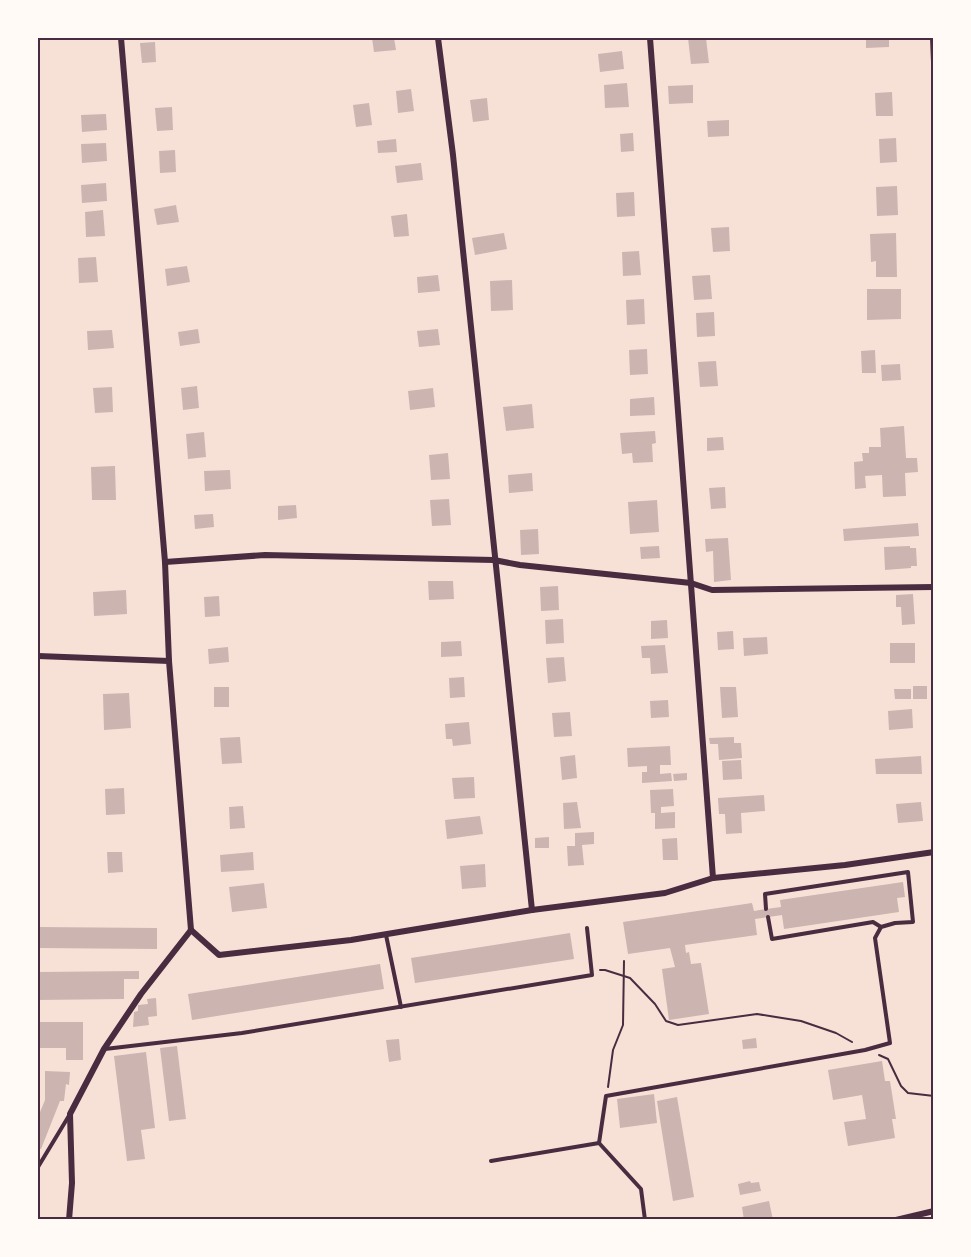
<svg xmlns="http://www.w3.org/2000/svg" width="971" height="1257" viewBox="0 0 971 1257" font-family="Literata,serif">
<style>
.building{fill:#ccb4b1}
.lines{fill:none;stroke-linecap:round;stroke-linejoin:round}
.path{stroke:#4a2c40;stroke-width:2}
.service{stroke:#4a2c40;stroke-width:4}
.minor{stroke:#4a2c40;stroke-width:6}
.neatline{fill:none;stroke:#4a2c40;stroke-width:2}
</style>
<rect width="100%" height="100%" fill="#f7e1d7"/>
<!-- building -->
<g class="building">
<polygon points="372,38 394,38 396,50 374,52"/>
<polygon points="688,38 706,38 709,63 691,64"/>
<polygon points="866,38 889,38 889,47 866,48"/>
<polygon points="155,42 156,62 142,63 140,43"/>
<polygon points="622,51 624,69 600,72 598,54"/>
<polygon points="627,83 629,107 605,108 604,85"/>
<polygon points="693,85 693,103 669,104 668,86"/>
<polygon points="411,89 414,111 398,113 396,91"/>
<polygon points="892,92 893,116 876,116 875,93"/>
<polygon points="487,98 489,120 473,122 470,100"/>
<polygon points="369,103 372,125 356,127 353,105"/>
<polygon points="172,107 173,130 157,131 155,108"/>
<polygon points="106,114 107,130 82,132 81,115"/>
<polygon points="729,120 729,136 708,137 707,121"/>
<polygon points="633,133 634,151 621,152 620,134"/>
<polygon points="896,138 897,162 880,163 879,139"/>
<polygon points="396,139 397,152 378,153 377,141"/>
<polygon points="106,143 107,161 82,163 81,144"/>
<polygon points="175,150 176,172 160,173 159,151"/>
<polygon points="421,163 423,180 397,183 395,166"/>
<polygon points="106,183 107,201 82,203 81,185"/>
<polygon points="897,186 898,215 877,216 876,187"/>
<polygon points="634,192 635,216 617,217 616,193"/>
<polygon points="176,205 179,222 157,225 154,209"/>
<polygon points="103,210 105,236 86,237 85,212"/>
<polygon points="407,214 409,236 394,237 391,216"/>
<polygon points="729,227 730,251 713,252 711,228"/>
<polygon points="504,233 507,249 475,255 472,238"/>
<polygon points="896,233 897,277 876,277 876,261 871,262 870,234"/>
<polygon points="639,251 641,275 623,276 622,252"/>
<polygon points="96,257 98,282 79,283 78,258"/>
<polygon points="187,266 190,282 167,286 165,269"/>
<polygon points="438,275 440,291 418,293 417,277"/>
<polygon points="710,275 712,299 694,300 692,276"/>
<polygon points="512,280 513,310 491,311 490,281"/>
<polygon points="867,289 901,289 901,319 867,320"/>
<polygon points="644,299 645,324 627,325 626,300"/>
<polygon points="714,312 715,336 697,337 696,313"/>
<polygon points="198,329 200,343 180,346 178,332"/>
<polygon points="438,329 440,345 419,347 417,331"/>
<polygon points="112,330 114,348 88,350 87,331"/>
<polygon points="647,349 648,374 630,375 629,350"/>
<polygon points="875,350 876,373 862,373 861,351"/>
<polygon points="716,361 718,386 700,387 698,362"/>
<polygon points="900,364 901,380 882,381 881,365"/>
<polygon points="197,386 199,408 183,410 181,388"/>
<polygon points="112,387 113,412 95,413 93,388"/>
<polygon points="433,388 435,407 410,410 408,391"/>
<polygon points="654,397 655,415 630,416 630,399"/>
<polygon points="532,404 534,428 506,431 503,407"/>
<polygon points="904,426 906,458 917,458 918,472 905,473 906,496 883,497 882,475 865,476 866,488 855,489 854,462 863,461 862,453 869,453 869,447 881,447 880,428"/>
<polygon points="655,431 656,443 652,444 653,462 633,463 632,453 622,454 620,433"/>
<polygon points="204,432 206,457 188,459 186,434"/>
<polygon points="723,437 724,450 707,451 707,438"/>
<polygon points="448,453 450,479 431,480 429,455"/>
<polygon points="115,466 116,500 92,500 91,467"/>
<polygon points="230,470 231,489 205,491 204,471"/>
<polygon points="532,473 533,491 509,493 508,475"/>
<polygon points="725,487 726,508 711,509 709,488"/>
<polygon points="449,499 451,525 432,526 430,500"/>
<polygon points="657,500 659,532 630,534 628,502"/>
<polygon points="296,505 297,518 278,520 278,506"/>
<polygon points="213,514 214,527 195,529 194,515"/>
<polygon points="918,523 919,536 844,541 843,529"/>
<polygon points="538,529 539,554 521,555 520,530"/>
<polygon points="728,538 731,580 714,582 713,551 706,552 705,539"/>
<polygon points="659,546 660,558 641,559 640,547"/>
<polygon points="910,546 910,548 916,548 917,566 911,566 911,568 885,570 884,547"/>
<polygon points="428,581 453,581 454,599 429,600"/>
<polygon points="558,586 559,610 541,611 540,587"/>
<polygon points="126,590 127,614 94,616 93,592"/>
<polygon points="913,594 915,624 902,625 901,607 896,607 896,595"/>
<polygon points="219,596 220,616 205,617 204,597"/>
<polygon points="563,619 564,643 546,644 545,620"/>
<polygon points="667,620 668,638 651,639 651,621"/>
<polygon points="733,631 734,649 718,650 717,632"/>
<polygon points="767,637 768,654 744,656 743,638"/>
<polygon points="461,641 462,656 441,657 441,642"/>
<rect x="890" y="643" width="25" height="20"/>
<polygon points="665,645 668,673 651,674 650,658 642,658 641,646"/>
<polygon points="228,647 229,662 209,664 208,649"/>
<polygon points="564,657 566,681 548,683 546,658"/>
<polygon points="464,677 465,697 450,698 449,678"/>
<rect x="913" y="686" width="14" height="13"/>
<rect x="214" y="687" width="15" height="20"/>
<polygon points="720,687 736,687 738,717 722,718"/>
<polygon points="894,689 911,689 911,699 895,699"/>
<polygon points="129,693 131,728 104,730 103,694"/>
<polygon points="668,700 669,717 651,718 650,701"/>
<polygon points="912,709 913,728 889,730 888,711"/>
<polygon points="570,712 572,736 554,737 552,713"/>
<polygon points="469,722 471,744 453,746 452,739 446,739 445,724"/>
<polygon points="240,737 242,763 222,764 220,738"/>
<polygon points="734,737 734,743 741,743 742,758 719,760 718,744 710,744 709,738"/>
<polygon points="670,746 671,765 660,765 660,774 671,773 672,781 642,783 642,772 647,772 647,766 628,767 627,748"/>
<polygon points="575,755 577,778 562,780 560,757"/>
<polygon points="921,756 922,774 876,774 875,759"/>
<polygon points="741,760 742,779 723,780 722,761"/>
<polygon points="687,773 687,780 674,781 673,774"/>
<polygon points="474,777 475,798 454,799 452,778"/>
<polygon points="124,788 125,814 106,815 105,789"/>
<polygon points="673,789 674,806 661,807 661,813 675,812 675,828 655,829 655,813 651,813 650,790"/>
<polygon points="764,795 765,811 741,813 742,833 726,834 725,814 719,814 718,798"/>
<polygon points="577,802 581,828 564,829 563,803"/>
<polygon points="921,802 923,821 898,823 896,804"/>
<polygon points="243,806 245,828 230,829 229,807"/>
<polygon points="480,816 483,834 447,839 445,820"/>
<polygon points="594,832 594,844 582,845 584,865 568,866 567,846 575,846 575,833"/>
<polygon points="549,837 549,848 535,848 535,838"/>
<polygon points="677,838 678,860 663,860 662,839"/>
<polygon points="107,852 122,852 123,872 108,873"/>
<polygon points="253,852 254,870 221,872 220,855"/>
<polygon points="485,864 486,887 462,889 460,866"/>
<polygon points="903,882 905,897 897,898 899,912 784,929 782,915 755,919 757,935 685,945 686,953 689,952 691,964 701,963 709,1014 669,1020 662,969 675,967 670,948 628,954 623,922 752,903 754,911 766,909 781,907 780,900"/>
<polygon points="264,883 267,908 232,912 229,887"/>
<polygon points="38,927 157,928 157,949 38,948"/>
<polygon points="570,933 574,959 415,983 411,958"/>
<polygon points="380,964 384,989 192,1020 188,994"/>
<polygon points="139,971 139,979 124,979 124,999 38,1000 38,972"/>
<polygon points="156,998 157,1016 148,1017 149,1025 133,1027 134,1012 138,1011 138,1005 148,1004 147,999"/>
<polygon points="38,1022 83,1022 83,1060 66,1060 66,1048 38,1048"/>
<polygon points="756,1038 757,1048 743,1049 742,1040"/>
<polygon points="399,1039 401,1060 389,1062 386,1040"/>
<polygon points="177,1046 186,1119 169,1121 160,1048"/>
<polygon points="146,1052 155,1128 141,1130 145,1159 127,1161 114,1056"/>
<polygon points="882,1061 885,1081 890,1081 896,1119 892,1119 895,1138 848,1146 844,1122 866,1119 862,1095 833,1100 828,1070"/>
<polygon points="45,1071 70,1072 69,1085 66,1084 64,1101 60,1101 41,1149 38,1148 38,1117 45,1100"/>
<polygon points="654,1094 657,1123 620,1128 617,1099"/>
<polygon points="677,1097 694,1197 673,1201 657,1101"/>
<polygon points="750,1181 751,1183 759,1182 761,1191 740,1195 738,1184"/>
<polygon points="769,1201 773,1220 744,1220 742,1207"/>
</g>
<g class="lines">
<!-- path -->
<g class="path">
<polyline points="600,970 605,970 630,978 655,1004 666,1021 678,1025 757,1014 801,1021 836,1033 852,1042"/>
<polyline points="879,1055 888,1059 901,1086 908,1093 934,1096"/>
<polyline points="608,1087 613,1050 623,1025 624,961"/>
</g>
<!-- service -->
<g class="service">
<polyline points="768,917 772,939 873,922 881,927"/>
<polyline points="386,935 401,1007"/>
<polyline points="105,1049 242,1033 592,975 587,928"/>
<polyline points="599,1143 606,1096 865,1050 890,1043 875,938 881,927 895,923 913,922 908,872 765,894 766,909"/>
<polyline points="491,1161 599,1143 641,1189 645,1220"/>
<polyline points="38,1167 70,1114"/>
</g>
<!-- minor -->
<g class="minor">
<polyline points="121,38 165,562 169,661 191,930"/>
<polyline points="438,38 453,155 532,910"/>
<polyline points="650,38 713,878"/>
<polyline points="933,38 934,62"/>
<polyline points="165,562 265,555 494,560 520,565 691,583 712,590 934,587"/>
<polyline points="38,656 169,661"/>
<polyline points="191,930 219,955 351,940 532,910 665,893 713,878 845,865 934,852"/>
<polyline points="69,1220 72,1183 70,1114 104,1049 141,994 191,930"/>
<polyline points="896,1220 934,1211"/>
</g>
</g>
<!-- border -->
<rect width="971" height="1257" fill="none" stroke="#fffaf5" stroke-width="78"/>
<rect x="39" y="39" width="893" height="1179" class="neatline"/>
</svg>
